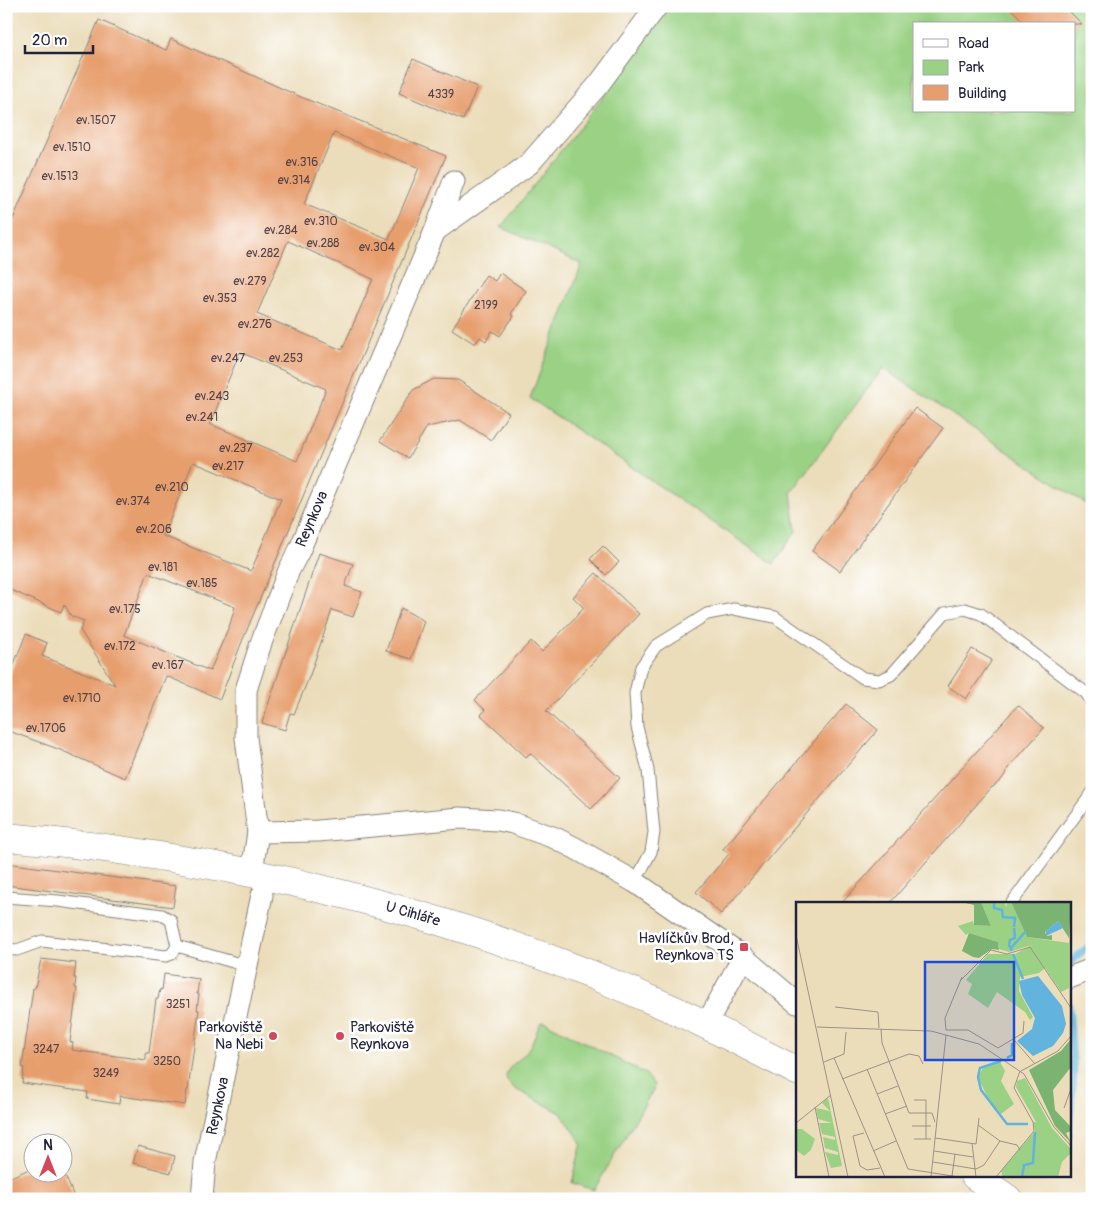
<svg xmlns="http://www.w3.org/2000/svg" width="1098" height="1205" viewBox="0 0 1098 1205" font-family="Pangolin,sans-serif">
<style>
.green{fill:#9ad184;stroke:#5e7a60;fill-rule:evenodd}
.lines{fill:none;stroke-linecap:round;stroke-linejoin:round}
.stream{stroke:#62b3dd;stroke-width:7}
.building{fill:#e79e6d;fill-rule:evenodd}
.service-casing{stroke:#86807a;stroke-width:13}
.minor-casing{stroke:#86807a;stroke-width:23}
.primary-casing{stroke:#86807a;stroke-width:29}
.service{stroke:#fff;stroke-width:11}
.minor{stroke:#fff;stroke-width:21}
.primary{stroke:#fff;stroke-width:28}
.poi-dot{fill:#d1495b;stroke:#fff;stroke-width:2}
.labels{text-anchor:middle;dominant-baseline:central;stroke-width:5;stroke-linejoin:round;paint-order:stroke}
.number-label{font-size:12px;fill:#534148}
.street-label{font-size:15px;fill:#22223b;stroke:#fff}
.poi-label{font-size:15px;fill:#22223b;stroke:#fff;text-anchor:end}
.inset-river{fill:none;stroke:#62b3dd;stroke-width:2.5}
.inset-road{fill:none;stroke:#9b9287;stroke-width:1}
.view{fill:#1d4ed8;fill-opacity:0.15;stroke:#1d4ed8;stroke-width:2.5}
.inset-edge{fill:none;stroke:#22223b;stroke-width:2.5}
</style>
<rect width="100%" height="100%" fill="#fff"/>
<filter id="ink" filterUnits="userSpaceOnUse"><feTurbulence type="fractalNoise" baseFrequency=".02" numOctaves="2"/><feDisplacementMap in="SourceGraphic" scale="10" xChannelSelector="R" yChannelSelector="G"/><feConvolveMatrix kernelMatrix="1 2 1 2 8 2 1 2 1" color-interpolation-filters="sRGB"/></filter>
<filter id="wash" filterUnits="userSpaceOnUse"><feTurbulence type="fractalNoise" baseFrequency=".0096" numOctaves="4" result="noise"/><feDisplacementMap in="SourceGraphic" scale="20" xChannelSelector="R" yChannelSelector="G"/><feGaussianBlur stdDeviation="1.12" result="paint"/><feColorMatrix in="noise" values="0 0 0 0 0 0 0 0 0 0 0 0 0 0 0 0 0 1.4 0 .05"/><feComposite in="paint" operator="in"/></filter>
<g filter="url(#wash)">
<rect width="100%" height="100%" fill="#ebddba"/>
<!-- green -->
<g class="green">
<path d="M670,6H1092V508L883,368L791,493L796,531L774,564L530,398L582,264L501,227L605,95ZM914,24H1074V111H914Z"/>
<path d="M541,1022H545L646,1074L654,1085L653,1090L594,1190L572,1183L582,1143L561,1113L517,1090C491,1073 519,1063 527,1051C533,1043 536,1032 541,1022Z"/>
</g>
<g class="lines">
<!-- stream -->
<g class="stream">
<polyline points="1069,966 1077,956 1092,944"/>
<polyline points="1069,1005 1074,1075 1069,1135"/>
<polyline points="956,1199 964,1193"/>
</g>
</g>
<g id="blocks">
<!-- building -->
<g class="building">
<polygon points="1008,6 1064,6 1082,24 1026,24"/>
<path d="M99,20L166,50L171,39L301,97L446,156L241,644L220,699L166,676L125,778L58,749L6,730V684L26,634L47,643L42,656L115,685L80,630L84,621L71,616L64,604L61,612L6,588V292L11,281L6,279V235ZM334,133L419,168L389,239L304,204ZM288,241L373,279L342,350L257,314ZM240,352L326,389L297,461L210,424ZM193,462L281,499L251,571L163,536ZM148,573L235,607L230,624L210,671L124,635Z"/>
<polygon points="413,59 477,87 463,120 399,93"/>
<polygon points="500,273 526,291 511,314 514,316 500,336 492,331 486,341 480,337 475,344 452,329 486,275 495,281"/>
<polygon points="434,379 458,380 509,413 491,440 460,420 427,427 408,458 380,441 413,390"/>
<polygon points="915,408 943,428 840,571 812,551"/>
<polygon points="603,546 619,562 606,575 590,559"/>
<polygon points="319,553 353,564 345,586 362,592 353,617 332,610 310,675 294,714 290,713 285,730 262,723"/>
<polygon points="596,573 639,614 546,711 620,778 591,809 530,753 526,757 481,715 485,710 475,700 531,641 542,652 584,608 573,597"/>
<polygon points="401,608 424,621 411,659 386,651"/>
<polygon points="972,649 992,660 966,699 948,686"/>
<polygon points="846,704 878,730 721,914 696,892 729,854 723,849"/>
<polygon points="1018,705 1044,728 1011,765 1002,779 993,787 992,787 889,904 841,904"/>
<polygon points="6,863 176,886 173,907 6,885"/>
<polygon points="41,959 76,963 74,978 76,978 75,988 77,988 70,1042 73,1043 72,1050 146,1060 146,1053 149,1053 156,999 158,999 160,989 162,990 164,974 199,979 197,994 199,994 197,1010 199,1010 188,1090 187,1090 185,1105 120,1096 119,1104 87,1099 88,1092 22,1083 24,1068 22,1068 33,988 35,988"/>
<polygon points="138,1146 175,1156 171,1173 133,1163"/>
<polygon points="32,1168 32,1172 62,1172 62,1168 75,1199 6,1199 6,1179"/>
</g>
</g>
</g>
<g filter="url(#ink)">
<use href="#blocks" fill-opacity="0" stroke="#86807a" stroke-width="1"/>
<g class="lines">
<!-- service casing -->
<g class="service-casing">
<g id="service">
<polyline points="635,882 651,852 654,832 648,770 637,727 635,693 641,667 656,646 707,614 734,609 775,617 863,678 879,680 891,675 945,613 965,609 981,614 1086,693 1092,703"/>
<polyline points="6,897 58,901 162,915 171,920 177,946 172,954 166,956 42,941 17,950 6,949"/>
<polyline points="1011,904 1092,793"/>
<polyline points="177,946 247,966"/>
</g>
</g>
<!-- minor casing -->
<g class="minor-casing">
<g id="minor">
<polyline points="435,231 529,164 599,84 657,6"/>
<polyline points="258,832 318,831 460,818 498,820 513,823 555,838 575,848 635,882 743,957 797,1003"/>
<polyline points="252,872 258,832 246,738 246,690 261,643 289,570 299,551 435,231 454,181"/>
<polyline points="1069,978 1092,969"/>
<polyline points="706,1025 743,957"/>
<polyline points="202,1199 205,1162 262,895"/>
</g>
</g>
<!-- primary casing -->
<g class="primary-casing">
<g id="primary">
<path d="M6,837C234,857 461,914 670,1008C713,1027 755,1050 797,1071"/>
<polyline points="975,1176 1008,1199"/>
</g>
</g>
<!-- service -->
<use href="#service" class="service"/>
<!-- minor -->
<use href="#minor" class="minor"/>
<!-- primary -->
<use href="#primary" class="primary"/>
</g>
</g>
<!-- markers -->
<g class="poi-dot">
<rect x="739" y="942" width="10" height="10" rx="2.5"/>
<circle cx="273" cy="1036" r="5"/>
<circle cx="340" cy="1036" r="5"/>
</g>
<g class="labels">
<!-- number labels -->
<g class="number-label">
<text x="441" y="94">4339</text>
<text x="96" y="120">ev.1507</text>
<text x="72" y="147">ev.1510</text>
<text x="302" y="162">ev.316</text>
<text x="60" y="176">ev.1513</text>
<text x="294" y="180">ev.314</text>
<text x="321" y="221">ev.310</text>
<text x="281" y="230">ev.284</text>
<text x="323" y="243">ev.288</text>
<text x="377" y="247">ev.304</text>
<text x="263" y="253">ev.282</text>
<text x="250" y="281">ev.279</text>
<text x="220" y="298">ev.353</text>
<text x="486" y="305">2199</text>
<text x="255" y="324">ev.276</text>
<text x="228" y="358">ev.247</text>
<text x="286" y="358">ev.253</text>
<text x="212" y="396">ev.243</text>
<text x="202" y="417">ev.241</text>
<text x="236" y="448">ev.237</text>
<text x="228" y="466">ev.217</text>
<text x="172" y="487">ev.210</text>
<text x="133" y="501">ev.374</text>
<text x="154" y="529">ev.206</text>
<text x="163" y="567">ev.181</text>
<text x="202" y="583">ev.185</text>
<text x="125" y="609">ev.175</text>
<text x="120" y="646">ev.172</text>
<text x="168" y="665">ev.167</text>
<text x="82" y="698">ev.1710</text>
<text x="46" y="728">ev.1706</text>
<text x="178" y="1004">3251</text>
<text x="46" y="1049">3247</text>
<text x="167" y="1061">3250</text>
<text x="106" y="1073">3249</text>
</g>
<!-- street labels -->
<g class="street-label">
<text transform="translate(312 519) rotate(-67)">Reynkova</text>
<text transform="translate(413 914) rotate(16)">U Cihláře</text>
<text transform="translate(218 1106) rotate(-78)">Reynkova</text>
</g>
<!-- poi labels -->
<g class="poi-label">
<text x="734" y="938">Havlíčkův Brod,<tspan x="734" dy="17">Reynkova TS</tspan></text>
<text x="263" y="1027">Parkoviště<tspan x="263" dy="17">Na Nebi</tspan></text>
<text x="350" y="1027" text-anchor="start">Parkoviště<tspan x="350" dy="17">Reynkova</tspan></text>
</g>
</g>
<!-- overview -->
<g transform="translate(796 902)">
<rect width="275" height="275" fill="#ebddba"/>
<path d="M185,0H209L210,6L211,0H215L231,35L273,41V86L265,90L249,66L243,71L224,75L223,89L237,115L234,118L229,110L201,90L192,106L172,92L176,82L170,78L192,52H219L236,43L213,50L203,47L202,40L173,31L170,33L162,24L177,19L178,23L195,24ZM204,160L209,169L205,179L218,202L205,212L193,199L182,175L188,164ZM229,176L256,226L274,246V252L266,260L262,275H207L205,269L239,229L237,220H240L220,185L221,179ZM32,196L46,264L35,266L29,250L42,253V250L29,246L27,235L39,238V235L26,232L23,221H36L22,217L20,206L34,209L26,201ZM0,227H6L19,237L15,248L8,254L0,248Z" fill="#9ad184"/>
<path d="M165,0H185L195,24L178,23V3ZM215,0H275L273,36L262,19L249,30L251,34L256,33V38L231,35ZM173,31L202,40L203,48L196,47L183,56L177,55L166,49ZM275,137V165L257,188L259,208L275,225V229L270,231L275,241L259,224L233,168L265,149Z" fill="#7bb372"/>
<path d="M262,19L267,26L250,34V29ZM242,74L266,104L270,122L267,131L257,144L237,154L221,139L236,127L239,116L226,93L223,79Z" fill="#62b3dd"/>
<path class="inset-river" d="M198,0V6L206,8L207,15L219,16L218,25M215,46L230,29M216,49L213,43L214,38L219,36L218,26M217,52L227,77M211,156L216,153V141M205,159L184,166L182,175L185,188L211,222H232M226,275L228,263L237,261L239,230"/>
<path class="inset-road" d="M0,33L52,275M275,35V68M164,79L195,48L211,52L234,45L275,106M39,105L82,110L83,126M21,125L135,129L183,142L228,172L258,225L275,244M85,127L86,141L113,211H136L139,220M150,128H172L202,146L227,131L228,119M150,128L149,116L166,75M219,139L239,162M38,156L89,275M28,160L48,152L50,130M71,167L112,267M225,169L262,149L275,134M46,177L113,152L123,154L127,162M81,192L102,184M118,198H130V211M19,205L33,275M268,206L275,187M130,211V237M89,212L111,204M0,221L35,193M182,223L204,239L221,243L224,248M116,224H135M68,231L57,234L64,264L71,268L84,266M139,236L180,242L183,216M118,237H135M176,241L180,275M77,249L100,239M138,249L177,255M137,260L180,267L188,263L204,239M112,267L163,275M156,274L159,252M135,275L150,133M200,275L238,229L237,220L218,186L224,169"/>
<path class="view" d="M129,60H218V158H129Z"/>
<rect width="275" height="275" class="inset-edge"/>
</g>
<!-- margin -->
<rect width="1098" height="1205" fill="none" stroke="#fff" stroke-width="25"/>
<!-- legend -->
<rect x="913" y="22" width="162" height="90" fill="#ffffff" stroke="#a7a7b1"/>
<rect x="923" y="39" width="25" height="8" fill="#ffffff" stroke="#a7a7b1"/>
<text x="958" y="48" font-size="15" fill="#22223b">Road</text>
<rect x="923" y="60" width="25" height="15" fill="#9ad184" stroke="#a7a7b1"/>
<text x="958" y="72" font-size="15" fill="#22223b">Park</text>
<rect x="923" y="85" width="25" height="15" fill="#e79e6d" stroke="#a7a7b1"/>
<text x="958" y="98" font-size="15" fill="#22223b">Building</text>
<!-- north arrow -->
<g transform="translate(48 1158)"><circle r="24" fill="#ffffff" stroke="#a7a7b1"/>
<path d="M0-4L9 19L0 12L-9 19Z" fill="#d1495b"/>
<text y="-8" font-size="14" font-weight="bold" text-anchor="middle" fill="#22223b">N</text>
</g>
<!-- scale -->
<path d="M25 45v8h68v-8" fill="none" stroke="#22223b" stroke-width="2.5"/>
<text x="32" y="45" font-size="15" fill="#22223b" stroke="#ffffff" stroke-width="4" paint-order="stroke">20 m</text>
</svg>
